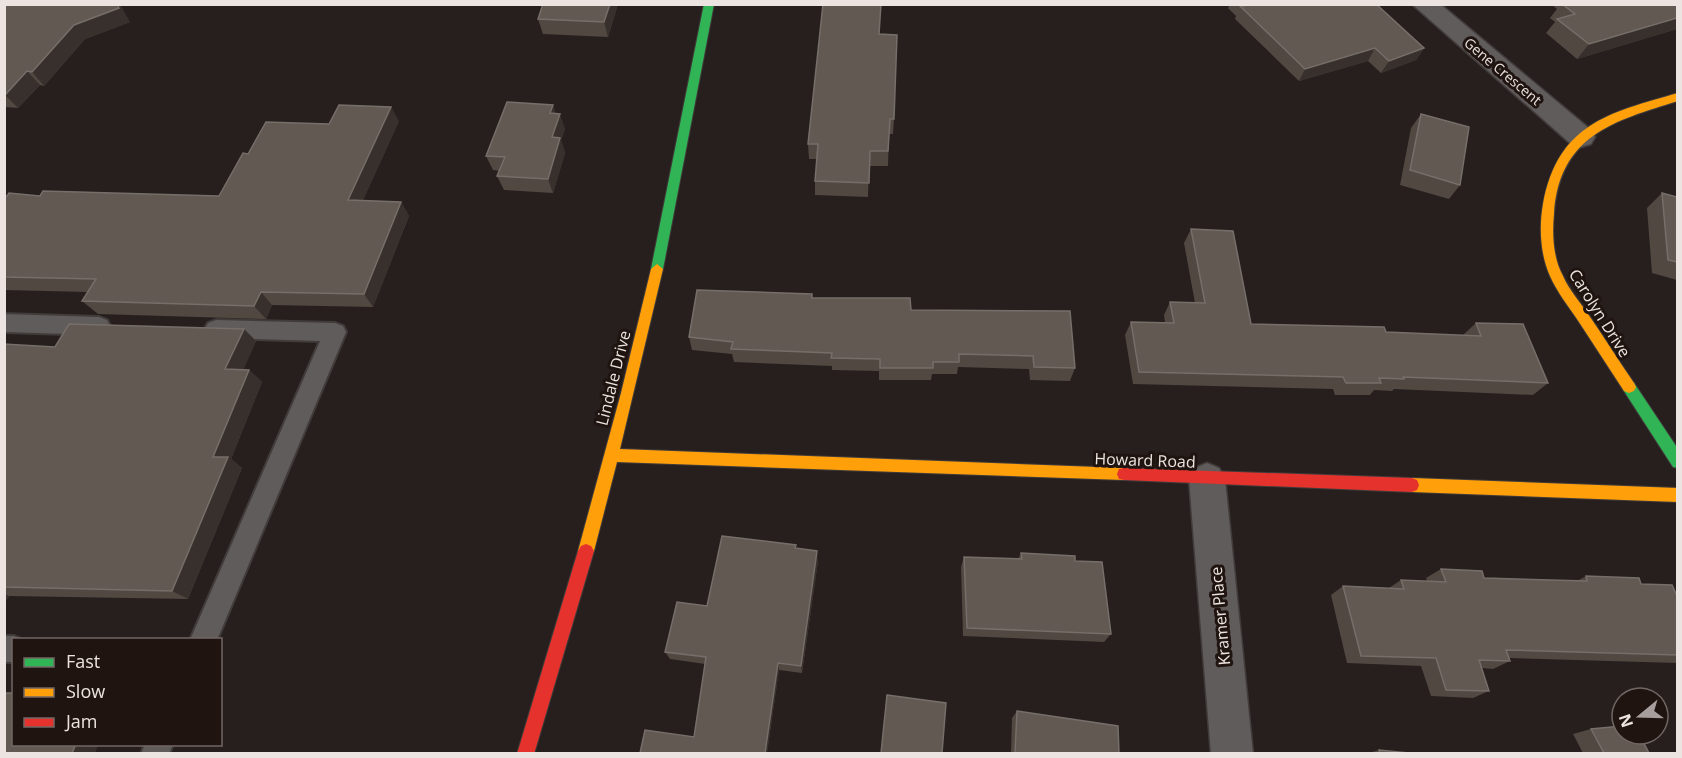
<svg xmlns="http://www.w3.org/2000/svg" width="1682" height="758" viewBox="0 0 1682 758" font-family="'Open Sans',sans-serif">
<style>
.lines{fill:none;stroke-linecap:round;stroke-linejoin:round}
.lane-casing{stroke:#413b3a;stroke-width:4}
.street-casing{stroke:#413b3a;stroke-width:3}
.fast-casing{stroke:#413b3a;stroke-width:2}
.slow-casing{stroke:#413b3a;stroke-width:2}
.jam-casing{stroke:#413b3a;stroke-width:2}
.lane{fill:#605c5c;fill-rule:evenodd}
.street{fill:#605c5c;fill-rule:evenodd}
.fast{fill:#30b455;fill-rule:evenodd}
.slow{fill:#ff9f0a;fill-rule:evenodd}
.jam{fill:#e5322d;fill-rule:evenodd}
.wall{fill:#504841}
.shaded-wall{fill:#38302c}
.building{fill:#615952;stroke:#766e69;stroke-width:1.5}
.labels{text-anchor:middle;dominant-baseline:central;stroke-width:6;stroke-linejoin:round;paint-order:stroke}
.far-street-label{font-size:14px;fill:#ece4e1;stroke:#201411}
.street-label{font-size:16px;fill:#ece4e1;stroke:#201411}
</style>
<rect width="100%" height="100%" fill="#261f1e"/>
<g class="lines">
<!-- lane casing -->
<g class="lane-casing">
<g id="lane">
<polygon points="4,314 99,317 107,320 110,326 107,332 99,335 4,332"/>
<polygon points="216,320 335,323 343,326 346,332 217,640 190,640 320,341 216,338 208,335 205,329 208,323"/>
<polygon points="4,636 14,636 23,640 14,640 14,662 4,662"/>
<polygon points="145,744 173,744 169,754 141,754"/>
</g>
</g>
<!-- street casing -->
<g class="street-casing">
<g id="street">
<polygon points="1412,4 1440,4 1591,130 1595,137 1591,144 1581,147 1571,144"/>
<polygon points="1207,463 1219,468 1225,479 1253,754 1211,754 1189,479 1195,468"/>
</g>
</g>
<!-- fast casing -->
<g class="fast-casing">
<g id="fast">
<polygon points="704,4 714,4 663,269 657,274 651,269"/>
<polygon points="1629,381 1634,383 1678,449 1678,468 1673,467 1624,391 1622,387 1624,383"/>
</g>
</g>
<!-- slow casing -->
<g class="slow-casing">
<g id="slow">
<path d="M1678,93V101C1613,121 1559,136 1554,214C1552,234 1553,258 1563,276C1569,290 1580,302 1588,314C1604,337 1618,360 1634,383L1636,387L1634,391L1629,393L1624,391C1609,368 1594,345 1579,322C1569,307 1557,292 1550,276C1540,254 1539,226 1543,204C1558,124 1608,113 1678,93Z"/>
<polygon points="657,264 663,269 620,449 1124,468 1129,469 1131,474 1129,479 1124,480 617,462 594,551 591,556 586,558 581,556 578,551 621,393 651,269"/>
<polygon points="1412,478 1678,488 1678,502 1412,492 1407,490 1405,485 1407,480"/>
</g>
</g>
<!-- jam casing -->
<g class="jam-casing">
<g id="jam">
<polygon points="1124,468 1412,478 1417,480 1419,485 1417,490 1412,492 1124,480 1119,479 1117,474 1119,469"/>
<polygon points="586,544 591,546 594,551 534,754 517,754 578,551 581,546"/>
</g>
</g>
<!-- lane -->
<use href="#lane" class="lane"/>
<!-- street -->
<use href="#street" class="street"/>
<!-- fast -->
<use href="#fast" class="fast"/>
<!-- slow -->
<use href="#slow" class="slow"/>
<!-- jam -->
<use href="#jam" class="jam"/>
</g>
<!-- wall -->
<g class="wall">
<polygon points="4,4 130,22 85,39 44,86 40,85 18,108 4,107"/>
<polygon points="618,4 608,37 543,34 538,19"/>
<polygon points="1230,4 1376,4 1424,48 1416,60 1381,73 1368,61 1299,81 1235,19 1236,16 1228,8"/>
<polygon points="1551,4 1677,4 1677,29 1577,59 1546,33 1555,22 1550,18 1557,9"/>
<polygon points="879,34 894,119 893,134 889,134 888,166 869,166 868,197 815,195 815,181 817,159 809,159 808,144"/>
<polygon points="556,114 565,129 561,140 565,153 553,193 504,190 497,176 500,171 493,170 486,156"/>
<polygon points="1421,114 1460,185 1449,199 1400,185 1411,128"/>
<polygon points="399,121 363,200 401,202 409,216 373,307 272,305 266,319 98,314 82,301 88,292 4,290 4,196 219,196 248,154 329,124"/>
<polygon points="1662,193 1677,197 1677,280 1652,273 1647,208"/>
<polygon points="1191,229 1251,324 1386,332 1463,335 1476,323 1548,383 1533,395 1394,389 1392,391 1374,390 1370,395 1335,395 1333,389 1133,384 1125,335 1131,322 1165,323 1164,315 1170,302 1195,303 1184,243"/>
<polygon points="812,298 911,310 1075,368 1070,381 1030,380 1029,369 958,367 957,374 932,374 931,380 879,380 879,371 832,370 832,366 734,362 732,354 692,350 689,337"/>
<polygon points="244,329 256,341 243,370 249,370 262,382 231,459 242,468 188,599 9,596 4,604 4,344 55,347"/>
<polygon points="796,545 796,548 818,561 802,673 779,670 767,753 640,753 694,737 705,664 670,659 665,652 707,606"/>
<polygon points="1021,553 1075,561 1111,634 1104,642 963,636 961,567 964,557 1018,559"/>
<polygon points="1441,569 1484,578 1577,581 1586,576 1641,584 1677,596 1677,663 1509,658 1510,661 1493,669 1482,668 1489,691 1473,698 1431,696 1421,666 1347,663 1331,595 1343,586 1389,588 1401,580 1427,581 1426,578"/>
<polygon points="1017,711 1119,753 1011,753 1012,718"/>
<polygon points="1591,729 1649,753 1583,753 1573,734"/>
<polygon points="1379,750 1409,753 1369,753"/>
</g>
<!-- shaded-wall -->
<g class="shaded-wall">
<polygon points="117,4 120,4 130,22 85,39 44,86 32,72 74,25"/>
<polygon points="610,4 618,4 608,37 604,22"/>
<polygon points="1677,18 1677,29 1577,59 1589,44"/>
<polygon points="1375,48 1368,61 1299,81 1305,69"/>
<polygon points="1424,48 1416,60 1381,73 1389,61"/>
<polygon points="27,71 40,85 18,108 5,95"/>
<polygon points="553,105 558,120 560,114 565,129 561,140 565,153 553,193 548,179 552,137 550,113"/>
<polygon points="391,107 399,121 357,213 348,200"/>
<polygon points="401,202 409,216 373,307 364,294"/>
<polygon points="261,292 272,305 266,319 254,306"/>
<polygon points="244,329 256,341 238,382 225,369"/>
<polygon points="249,370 262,382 231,459 242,468 188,599 172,591 213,457"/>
<polygon points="817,551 818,561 802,673 801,666"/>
<polygon points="4,594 9,596 4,604"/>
<polygon points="778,663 779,670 767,753 765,753"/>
<polygon points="76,744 99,744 95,753 72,753"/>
</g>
<!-- building -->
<g class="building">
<polygon points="4,4 117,4 119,8 74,25 32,72 27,71 5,95"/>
<polygon points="543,4 610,4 604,22 538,19"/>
<polygon points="823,4 881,4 879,34 897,35 894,119 890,119 888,151 870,151 869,183 815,181 818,144 808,144"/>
<polygon points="1243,4 1376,4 1424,48 1389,61 1375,48 1305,69 1240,6 1244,6"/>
<polygon points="1562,4 1677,4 1677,18 1589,44 1557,19 1575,14"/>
<polygon points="507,102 553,105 550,113 560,114 552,137 560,138 548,179 497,176 505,157 486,156"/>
<polygon points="339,105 391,107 348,200 401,202 364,294 261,292 254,306 82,301 96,279 4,277 4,196 7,196 9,193 40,196 43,191 219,196 243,153 248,154 266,122 329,124"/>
<polygon points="1421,114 1469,127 1460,185 1410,170"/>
<polygon points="1662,193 1677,197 1677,262 1668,260"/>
<polygon points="1191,229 1233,231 1251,324 1384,327 1386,332 1481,336 1476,323 1523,324 1548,383 1403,377 1404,379 1379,378 1381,383 1346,383 1343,377 1139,372 1131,322 1174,323 1170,302 1205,303"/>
<polygon points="697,290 812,294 812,298 910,298 911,310 1070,311 1075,368 1034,367 1033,356 959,354 959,362 933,362 933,368 880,368 880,359 831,358 832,353 731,349 733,342 689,337"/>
<polygon points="69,324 244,329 225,369 249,370 213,457 228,457 172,591 4,587 4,344 55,347"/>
<polygon points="722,536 796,545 795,548 817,551 801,666 778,663 765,753 640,753 645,730 694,737 706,657 665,652 677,602 707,606"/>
<polygon points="1021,553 1075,556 1075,561 1102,562 1111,634 967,628 964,557 1022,559"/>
<polygon points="1441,569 1482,571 1484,578 1587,581 1586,576 1639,578 1641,584 1672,585 1677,596 1677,655 1506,650 1510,661 1479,660 1489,691 1446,690 1436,658 1361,656 1343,586 1404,589 1401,580 1446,582"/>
<polygon points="4,693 14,693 14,744 76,744 72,753 4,753"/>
<polygon points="887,695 946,703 942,753 881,753"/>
<polygon points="1017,711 1118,726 1119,753 1015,753"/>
<polygon points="1622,726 1622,734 1639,734 1649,753 1604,753 1591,729"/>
<polygon points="1379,750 1409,753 1380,753"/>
</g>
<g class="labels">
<!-- far-street labels -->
<g class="far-street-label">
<text transform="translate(1503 71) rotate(40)">Gene Crescent</text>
</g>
<!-- street labels -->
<g class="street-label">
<text transform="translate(1600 313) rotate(58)">Carolyn Drive</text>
<text transform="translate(613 378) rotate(-76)">Lindale Drive</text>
<text transform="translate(1145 460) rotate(2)">Howard Road</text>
<text transform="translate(1220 616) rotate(-95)">Kramer Place</text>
</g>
</g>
<!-- border -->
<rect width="1682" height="758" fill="none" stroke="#ece4e1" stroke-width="12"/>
<!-- legend -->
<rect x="12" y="638" width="210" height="108" fill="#201411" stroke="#726764" stroke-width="1.5"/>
<rect x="24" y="658" width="30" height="9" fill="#30b455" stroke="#726764" stroke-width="1.5"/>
<text x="66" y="668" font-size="18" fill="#ece4e1">Fast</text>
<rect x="24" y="688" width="30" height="9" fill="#ff9f0a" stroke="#726764" stroke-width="1.5"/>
<text x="66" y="698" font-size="18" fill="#ece4e1">Slow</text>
<rect x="24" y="718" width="30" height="9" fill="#e5322d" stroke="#726764" stroke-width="1.5"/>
<text x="66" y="728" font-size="18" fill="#ece4e1">Jam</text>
<!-- north arrow -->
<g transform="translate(1640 716) rotate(251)"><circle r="28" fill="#201411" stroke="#726764" stroke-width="1.5"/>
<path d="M0-4.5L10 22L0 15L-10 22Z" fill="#a79f9d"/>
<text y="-9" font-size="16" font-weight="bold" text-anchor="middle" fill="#ece4e1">N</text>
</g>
</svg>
